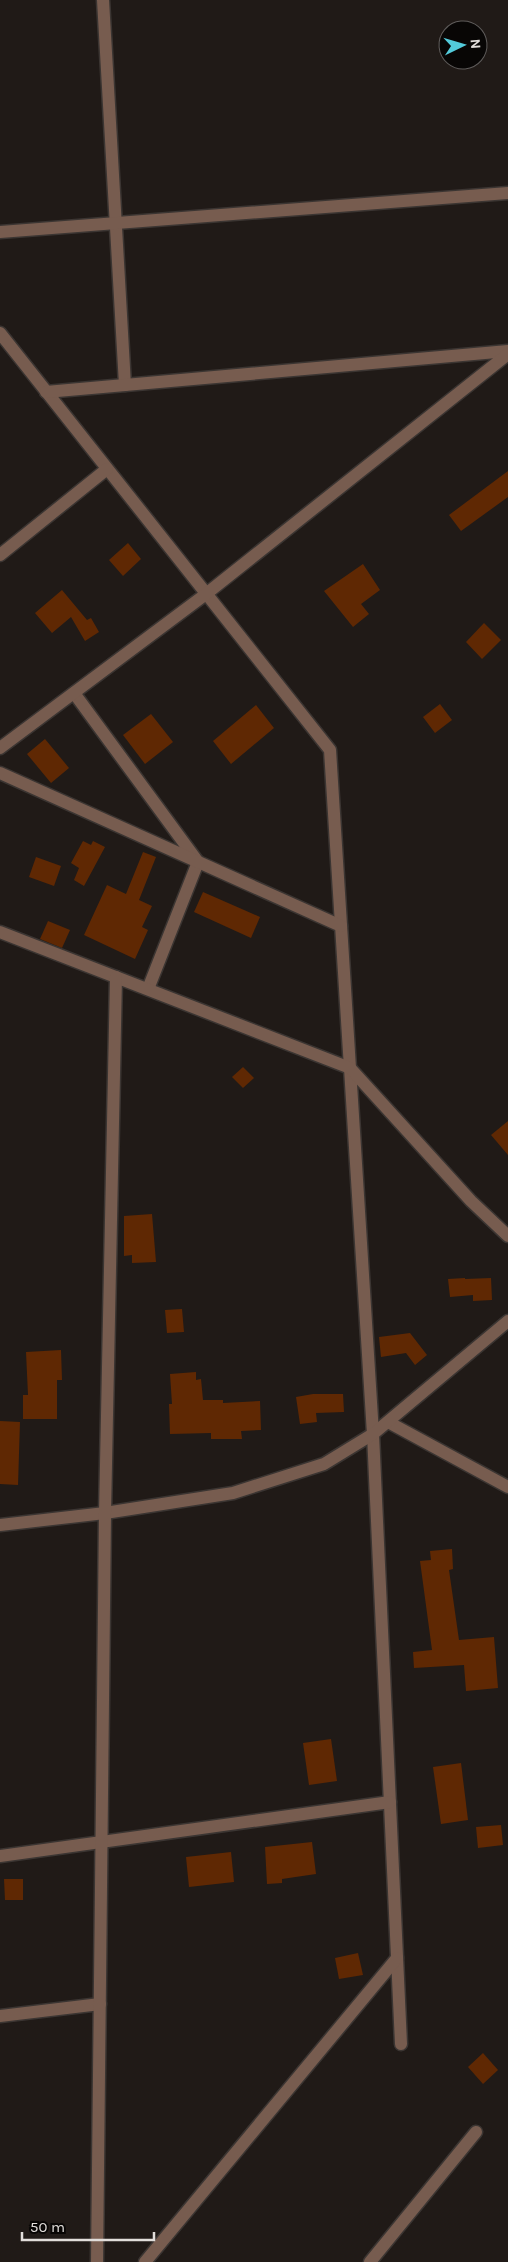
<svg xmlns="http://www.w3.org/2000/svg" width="508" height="2262" viewBox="0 0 508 2262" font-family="Karla,sans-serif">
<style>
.building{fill:#5f2803}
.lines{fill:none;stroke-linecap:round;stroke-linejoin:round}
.street-casing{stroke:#3b3532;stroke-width:15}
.street{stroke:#775c4f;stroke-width:12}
</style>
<rect width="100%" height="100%" fill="#201a17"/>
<!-- building -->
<g class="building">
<polygon points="508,471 508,497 461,531 449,515"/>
<polygon points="128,543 141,559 123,576 109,560"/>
<polygon points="363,564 380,590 361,604 369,614 353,627 324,591"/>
<polygon points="62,590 87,620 91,618 99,632 85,641 71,617 52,633 35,613"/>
<polygon points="484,623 501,640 482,659 466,642"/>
<polygon points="440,704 452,720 435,733 423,717"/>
<polygon points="256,705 274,728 231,764 213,741"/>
<polygon points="151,714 173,742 145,764 123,735"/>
<polygon points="45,739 69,768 51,783 27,754"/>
<polygon points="83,841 91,845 93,841 105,847 84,886 74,880 79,868 71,863"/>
<polygon points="143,852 156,857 139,900 152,906 142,927 148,930 135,959 84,935 107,885 126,894"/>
<polygon points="36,857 61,866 54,886 29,877"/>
<polygon points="203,892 260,917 251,938 194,912"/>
<polygon points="48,921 70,930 62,948 40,939"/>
<polygon points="243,1067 254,1078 243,1088 232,1077"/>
<polygon points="508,1121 508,1155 491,1135"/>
<polygon points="152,1214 156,1262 132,1263 132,1255 124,1256 124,1216"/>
<polygon points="465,1278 465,1279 491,1278 492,1300 473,1301 473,1295 450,1297 448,1279"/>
<polygon points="182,1309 184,1332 167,1333 165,1310"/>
<polygon points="410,1333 427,1355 415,1365 406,1353 381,1357 379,1337"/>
<polygon points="61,1350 62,1380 57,1380 57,1419 23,1419 23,1395 28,1395 26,1352"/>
<polygon points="196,1372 196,1380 201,1379 203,1400 223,1400 223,1403 260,1401 261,1430 241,1431 242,1439 211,1439 211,1433 170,1434 169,1404 172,1404 170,1374"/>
<polygon points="313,1394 343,1394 344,1412 316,1413 317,1422 300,1424 296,1397"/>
<polygon points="0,1421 20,1422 18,1485 0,1484"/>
<polygon points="452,1549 453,1569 449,1570 459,1640 494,1637 498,1688 466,1691 464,1665 414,1668 413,1652 432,1650 420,1561 431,1560 430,1551"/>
<polygon points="331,1739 337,1781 309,1785 303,1743"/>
<polygon points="461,1763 468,1820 441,1824 433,1767"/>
<polygon points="501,1825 503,1845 478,1848 476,1827"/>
<polygon points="312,1842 316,1874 282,1879 282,1883 267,1884 265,1847"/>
<polygon points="231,1852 234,1882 189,1887 186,1857"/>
<polygon points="4,1879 23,1879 23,1900 5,1900"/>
<polygon points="358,1953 363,1975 339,1979 335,1958"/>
<polygon points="483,2053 498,2070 483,2084 468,2067"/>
</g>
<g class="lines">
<!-- street casing -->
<g class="street-casing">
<g id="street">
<polyline points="103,0 125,385"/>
<polyline points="0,232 508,193"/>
<polyline points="0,333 330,750 373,1434 401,2044"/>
<polyline points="46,392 508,351"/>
<polyline points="0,555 107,469"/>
<polyline points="74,693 198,862 148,989"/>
<polyline points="0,748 206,594 508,354"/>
<polyline points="0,773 341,926"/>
<polyline points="0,932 350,1068 471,1201 508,1236"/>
<polyline points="388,1422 508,1487"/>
<polyline points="0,1525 105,1513 233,1493 324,1464 373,1434 508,1321"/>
<polyline points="0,1856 390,1802"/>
<polyline points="0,2016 100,2004"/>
<polyline points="97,2262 105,1513 116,977"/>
<polyline points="145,2262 397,1958"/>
<polyline points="370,2262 476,2132"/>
</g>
</g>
<!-- street -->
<use href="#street" class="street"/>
</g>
<!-- north arrow -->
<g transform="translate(463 45) rotate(85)"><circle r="24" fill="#080605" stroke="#5f5c5b"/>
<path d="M0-4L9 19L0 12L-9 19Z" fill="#53cbdb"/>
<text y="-8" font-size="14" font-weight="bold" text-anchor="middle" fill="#e2dedb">N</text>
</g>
<!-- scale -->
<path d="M22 2232v8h132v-8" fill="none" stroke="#e2dedb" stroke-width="2.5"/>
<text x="30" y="2232" font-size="15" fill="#e2dedb" stroke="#080605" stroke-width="4" paint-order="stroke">50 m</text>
</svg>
